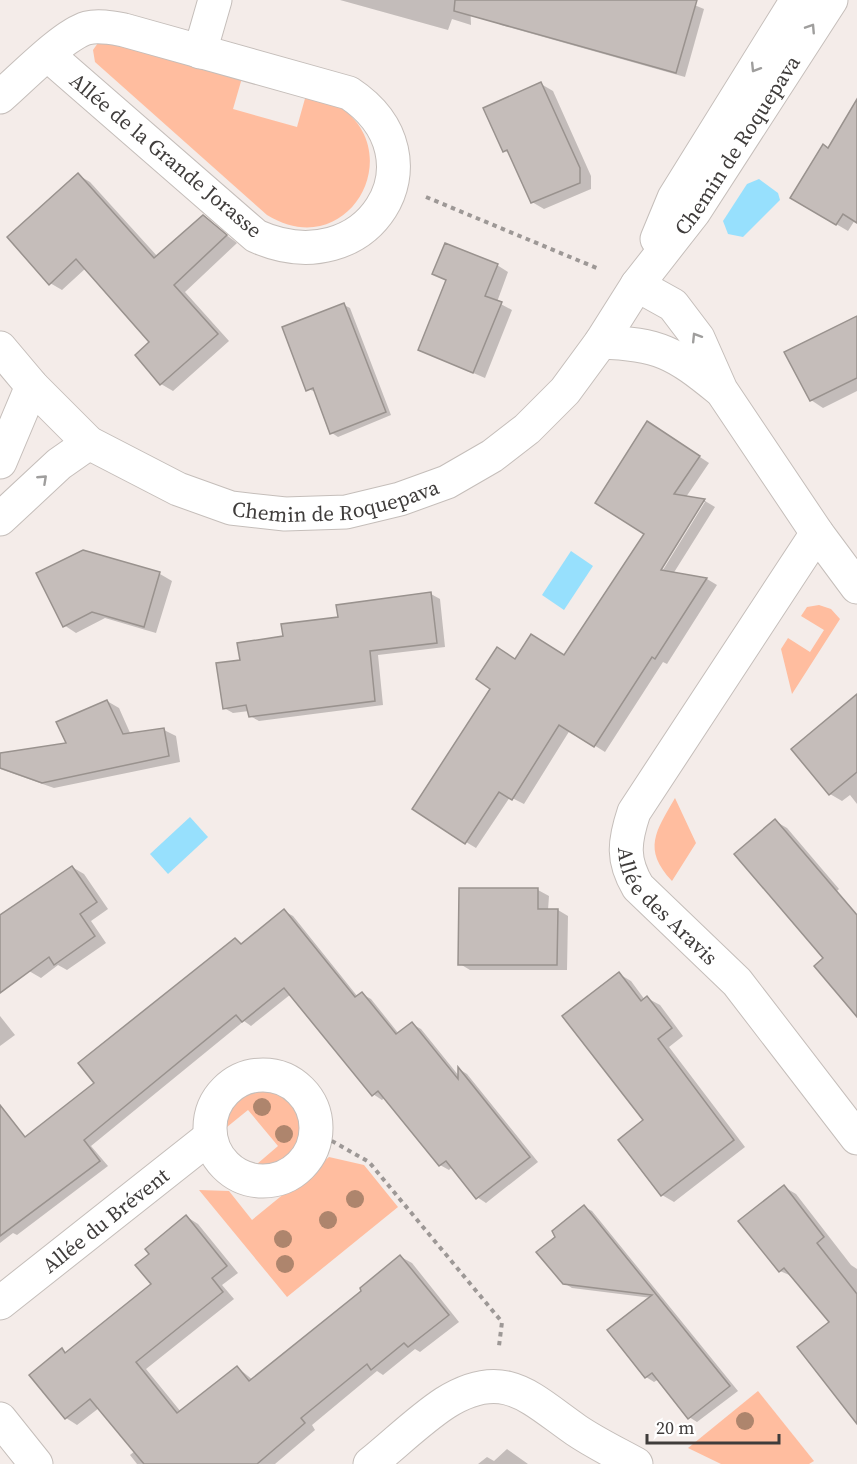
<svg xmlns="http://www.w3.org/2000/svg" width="857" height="1464" viewBox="0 0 857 1464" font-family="'Source Serif 4',serif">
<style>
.green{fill:#ffbd9f}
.water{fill:#97e0fd}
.shadow{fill:#0003;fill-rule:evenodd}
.building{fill:#c5bdba;stroke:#99928e;stroke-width:1.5}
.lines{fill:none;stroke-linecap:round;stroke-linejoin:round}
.minor-casing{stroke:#c5beba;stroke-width:35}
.path{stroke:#9d9896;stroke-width:4;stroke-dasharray:4.5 4.5;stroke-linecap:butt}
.minor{stroke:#fff;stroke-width:33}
.tree{fill:#ae856d}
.oneway{stroke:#9f9e9d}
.labels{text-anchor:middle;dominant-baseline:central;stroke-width:4.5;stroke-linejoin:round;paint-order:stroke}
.street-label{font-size:21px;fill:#3f3c3b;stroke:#fff}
</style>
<rect width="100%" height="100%" fill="#f4ece9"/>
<!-- green -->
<g class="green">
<path d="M100,40L242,78L233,109L297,127L306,95C316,98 328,100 337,105C411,151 348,265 267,215L95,62L93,50Z"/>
<polygon points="819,605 831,609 840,619 792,694 781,649 788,638 810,652 824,630 801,616 807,607"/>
<path d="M675,798L696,843L672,881C642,849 656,831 675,798Z"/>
<path d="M260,1090C322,1096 309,1171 257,1164L278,1146L248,1110L227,1127C229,1104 239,1096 260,1090Z"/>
<polygon points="329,1157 364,1165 398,1207 287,1297 199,1190 229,1191 252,1220"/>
<polygon points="758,1391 814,1461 809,1464 721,1464 688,1448"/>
</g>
<!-- water -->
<g class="water">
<polygon points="759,179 778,193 780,200 743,237 728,234 723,221 747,184"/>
<polygon points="571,551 593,566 564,610 542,595"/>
<polygon points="190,817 208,837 168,874 150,854"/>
</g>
<!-- shadow -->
<g class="shadow">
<polygon points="340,0 470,0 471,25 452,19 448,30"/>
<polygon points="498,0 682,0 704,9 685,77 501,25 492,20"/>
<polygon points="541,84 553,91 591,176 591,189 544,209 532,202 510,154 504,150"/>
<polygon points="857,102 857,221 855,220 848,231 792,198 829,150"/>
<polygon points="78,175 90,182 158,257 203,217 237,243 185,292 229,341 173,391 161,384 137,355 151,342 86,268 62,290 50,283"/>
<polygon points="497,265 508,272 497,302 512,310 485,378 420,350"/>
<polygon points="344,305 350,308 391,415 338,437 332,433 316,392 308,389"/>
<polygon points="857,321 857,391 823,408 811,400"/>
<path d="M658,429L709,463L686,497L705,501L715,507L673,574L707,579L717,585L667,664L663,662L605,752L570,730L524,804L510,797L476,848L466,842L516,660L564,657L646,534ZM702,502H705L658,578L656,576Z"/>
<polygon points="83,551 160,574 172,581 156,633 105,618 76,633 64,625"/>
<polygon points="431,594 440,599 445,647 378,655 383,705 259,721 250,716 249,711 233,713 224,708 241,661 285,637 339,618"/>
<polygon points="107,701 119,708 131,735 164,730 176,736 180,762 54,788 0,769 0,754 68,744"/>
<polygon points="857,704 857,804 850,795 842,801 830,794"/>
<polygon points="775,821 787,828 839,889 835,893 857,919 857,1015 825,958"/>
<polygon points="72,867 84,874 108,909 91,921 106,943 67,970 58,965 41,978 29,971 0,928 0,917"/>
<polygon points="460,890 538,890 549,896 548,910 558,910 568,916 567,970 470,970 460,964"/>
<polygon points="284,911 293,916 358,997 362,994 371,999 399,1034 412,1024 421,1029 459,1076 459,1069 467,1074 538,1162 486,1203 477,1197 452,1167 449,1170 440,1165 385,1097 382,1100 373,1094 291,994 251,1026 244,1021 91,1146 108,1166 17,1235 13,1233 0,1243 0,1152 22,1135 27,1138 96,1083 235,940 243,944"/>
<polygon points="619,974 631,981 645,1000 647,998 660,1005 683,1036 669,1047 745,1147 674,1202 662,1195"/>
<polygon points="0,1016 15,1035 0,1046"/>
<polygon points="784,1187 796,1194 851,1265 857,1269 857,1411 831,1322 794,1277 780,1271 740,1221"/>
<polygon points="584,1207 592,1211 738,1391 697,1422 689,1417 659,1379 654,1382 646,1377 609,1330 652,1298 572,1288 564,1283"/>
<polygon points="187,1217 198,1224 238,1273 222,1285 234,1299 146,1369 181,1412 238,1368 253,1380 363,1291 401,1257 412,1263 459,1322 420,1352 415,1349 383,1375 377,1371 312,1425 315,1430 275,1464 137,1464 130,1455 135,1451 99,1408 77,1425 66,1418 62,1350 67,1353 153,1284"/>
<polygon points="507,1449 528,1464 478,1464 487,1457 494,1461"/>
</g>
<!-- building -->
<g class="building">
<polygon points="455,0 697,0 676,73 454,11"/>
<polygon points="541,82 580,168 580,183 531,203 507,150 503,152 483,108"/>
<polygon points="857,99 857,223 843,214 836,225 790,198 823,144 828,148"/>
<polygon points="78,173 154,258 203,215 227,235 174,285 218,334 160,385 135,355 149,342 76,259 49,285 7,237"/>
<polygon points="445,243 498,264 485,296 502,302 473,373 418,350 446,280 432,274"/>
<polygon points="344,303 386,412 330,434 313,388 306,391 282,327"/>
<polygon points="857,316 857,378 810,401 784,352"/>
<polygon points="647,421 700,456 674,494 705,499 661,570 707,578 655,659 652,657 594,747 559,725 512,800 499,792 465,844 412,809 490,689 476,679 497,647 515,659 531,634 564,655 644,534 595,503"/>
<polygon points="83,550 160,572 144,627 92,612 63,627 36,573"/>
<polygon points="431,592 437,643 370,651 375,701 249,717 246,705 223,709 216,663 240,660 237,643 283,636 281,624 338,617 336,605"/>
<polygon points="857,694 857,772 829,795 791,749"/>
<polygon points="107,700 123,734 164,728 169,756 42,783 0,768 0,753 66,743 56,722"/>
<polygon points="775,819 857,915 857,1017 814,966 823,958 734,854"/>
<polygon points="72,866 97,902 80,914 95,936 54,965 49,957 0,993 0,915"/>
<polygon points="459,888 538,888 538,909 558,909 557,965 458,965"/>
<polygon points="284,909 355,997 362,992 396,1034 412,1022 458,1079 458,1067 530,1157 476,1199 446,1161 439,1166 378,1091 372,1096 284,988 242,1022 236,1015 84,1140 100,1161 0,1236 0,1105 25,1137 94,1083 78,1063 235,938 241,944"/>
<polygon points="619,972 641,1001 647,996 672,1028 658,1039 734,1140 661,1196 618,1140 643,1120 562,1016"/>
<polygon points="784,1185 824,1237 817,1243 857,1294 857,1424 797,1347 829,1322 784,1268 779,1272 738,1221"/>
<polygon points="584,1205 730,1386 688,1419 652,1373 645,1378 607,1330 652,1295 563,1284 536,1252 555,1237 552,1231"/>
<polygon points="186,1215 227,1266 212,1278 223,1292 136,1362 177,1413 237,1366 249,1381 361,1291 360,1288 400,1255 449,1315 408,1347 404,1343 371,1370 367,1364 301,1418 305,1423 257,1464 144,1464 90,1399 65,1419 29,1375 62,1348 65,1353 151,1284 135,1265 149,1254 145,1249"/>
</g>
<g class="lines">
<!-- minor casing -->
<g class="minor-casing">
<g id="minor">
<polyline points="200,52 215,0"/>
<path d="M0,97C21,79 63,35 87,28C99,25 113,28 124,30L349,93C447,158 368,286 256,236L48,55"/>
<polyline points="657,239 674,198 797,0"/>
<polyline points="637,285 673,305 698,338 721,390 817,533 857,587"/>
<path d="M601,342C659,344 675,353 719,389"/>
<path id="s1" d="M0,348L32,386L89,443L178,489L231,508L285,514L346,512L400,499L447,482L492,456L527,429L565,391L601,342L637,285L694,212L831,0"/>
<polyline points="0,462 32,386"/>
<polyline points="0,519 59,464 89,443"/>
<path id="s2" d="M817,533L634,812C624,842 622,860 638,887L737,982L857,1138"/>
<circle cx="263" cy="1128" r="53"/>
<path id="s3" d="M0,1303L210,1137"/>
<polyline points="0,1419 36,1464"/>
<path d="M370,1464C395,1444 419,1420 445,1403C504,1366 530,1398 576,1430C595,1443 616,1453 636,1464"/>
</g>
</g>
<!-- path -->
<g class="path">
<polyline points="426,197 599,269"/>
<polyline points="316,1132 369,1162 502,1322 499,1346"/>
</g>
<!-- minor -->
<use href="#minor" class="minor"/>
</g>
<!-- trees -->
<g class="tree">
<circle cx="262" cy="1107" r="9"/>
<circle cx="284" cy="1134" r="9"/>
<circle cx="355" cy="1199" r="9"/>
<circle cx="328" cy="1220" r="9"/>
<circle cx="283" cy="1239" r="9"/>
<circle cx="285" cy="1264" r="9"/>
<circle cx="745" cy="1421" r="9"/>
</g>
<!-- one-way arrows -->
<defs><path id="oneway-chevron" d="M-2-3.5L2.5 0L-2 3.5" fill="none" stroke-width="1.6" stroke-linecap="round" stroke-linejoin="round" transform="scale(1.5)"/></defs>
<g class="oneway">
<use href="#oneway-chevron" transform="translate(811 28) rotate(-57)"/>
<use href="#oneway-chevron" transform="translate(755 68) rotate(122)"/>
<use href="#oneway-chevron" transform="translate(696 337) rotate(-122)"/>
<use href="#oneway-chevron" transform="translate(43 479) rotate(-43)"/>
</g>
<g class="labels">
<!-- street labels -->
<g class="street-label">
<text stroke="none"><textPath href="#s1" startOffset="958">Chemin de Roquepava</textPath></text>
<text transform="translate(166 155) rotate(40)">Allée de la Grande Jorasse</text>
<text stroke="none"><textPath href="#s1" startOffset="393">Chemin de Roquepava</textPath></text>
<text stroke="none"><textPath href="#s2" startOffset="444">Allée des Aravis</textPath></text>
<text stroke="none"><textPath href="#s3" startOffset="134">Allée du Brévent</textPath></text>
</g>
</g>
<!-- scale -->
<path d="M647 1434v9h132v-9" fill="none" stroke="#3f3c3b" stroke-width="3"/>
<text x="656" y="1434" font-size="18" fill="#3f3c3b" stroke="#ffffff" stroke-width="4.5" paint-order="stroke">20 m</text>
</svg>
